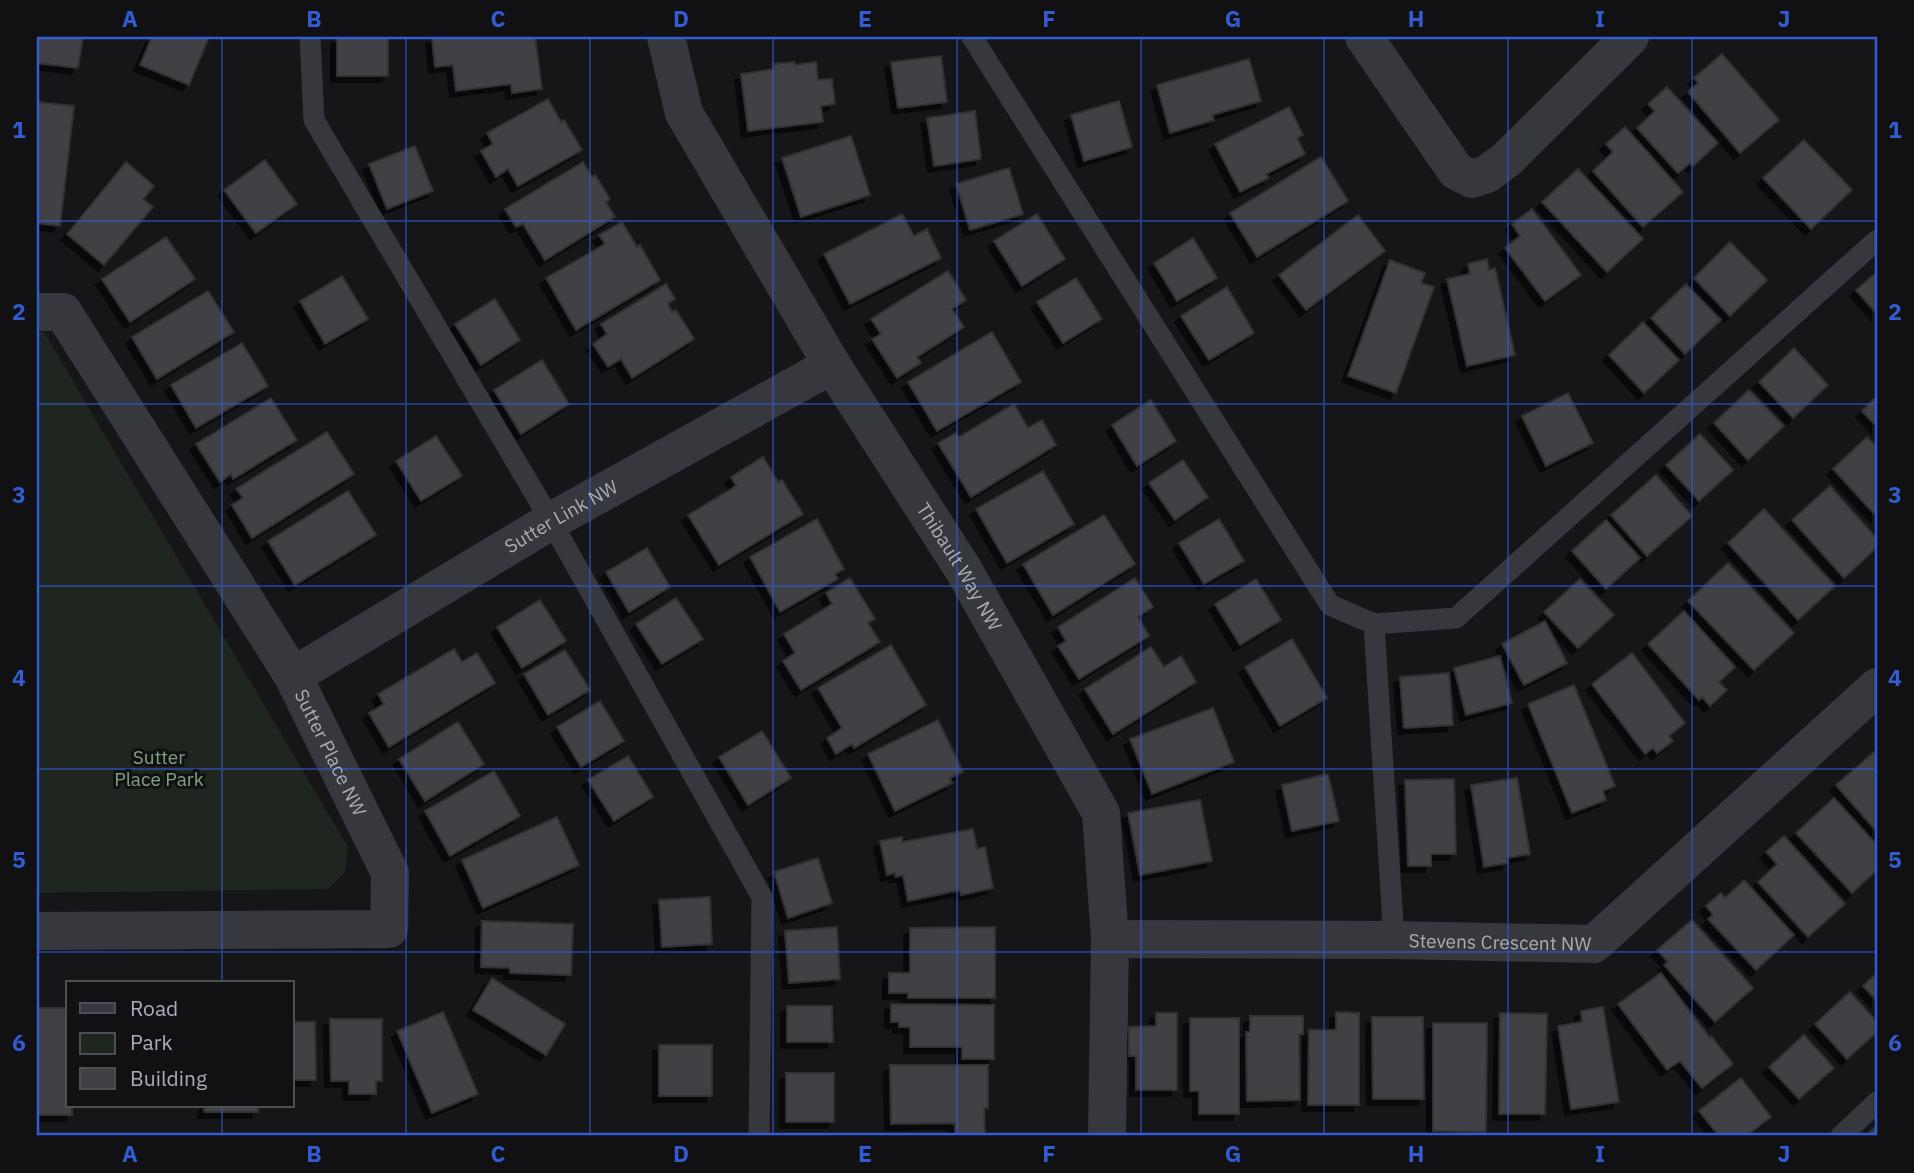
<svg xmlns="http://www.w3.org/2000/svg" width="1914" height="1173" viewBox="0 0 1914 1173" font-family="'IBM Plex Sans',sans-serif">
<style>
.green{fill:#1e261f}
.building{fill:#404145;stroke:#303034;stroke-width:2;filter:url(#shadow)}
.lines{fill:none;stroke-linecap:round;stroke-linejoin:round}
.lane{stroke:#37383d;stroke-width:21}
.street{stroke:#37383d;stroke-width:38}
.grid{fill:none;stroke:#325cd3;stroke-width:2;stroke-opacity:0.55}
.labels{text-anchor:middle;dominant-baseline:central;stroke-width:6;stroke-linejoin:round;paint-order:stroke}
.street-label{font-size:19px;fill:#a8adb8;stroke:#111113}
.park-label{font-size:19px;fill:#7fa381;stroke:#111113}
.neatline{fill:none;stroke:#325cd3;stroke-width:2.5}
.grid-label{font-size:23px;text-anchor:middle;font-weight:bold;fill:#325cd3}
</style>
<defs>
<filter id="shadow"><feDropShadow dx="-6" dy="6" stdDeviation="0" flood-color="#0009"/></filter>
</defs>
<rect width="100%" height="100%" fill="#161618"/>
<!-- green -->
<polygon class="green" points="37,332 44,332 348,847 345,872 328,889 37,893"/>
<!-- building -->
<g class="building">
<polygon points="37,37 83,37 78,68 37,63"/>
<polygon points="152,37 209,37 189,85 140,65"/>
<rect x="337" y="37" width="51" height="39"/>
<polygon points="432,37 535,37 542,89 512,93 511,84 456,91 453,65 435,67"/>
<polygon points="1722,54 1779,120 1740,153 1688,92 1698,83 1694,78"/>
<polygon points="941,56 947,102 898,108 891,62"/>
<polygon points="1249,59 1261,101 1212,115 1214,120 1170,133 1157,85"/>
<polygon points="794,62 795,65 816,62 818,80 832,79 835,104 821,106 823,122 748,131 741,74 774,69 774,64"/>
<polygon points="1667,87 1718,143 1693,166 1690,163 1678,173 1637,128 1655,111 1648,104"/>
<polygon points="548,99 561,122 564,120 582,150 518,186 508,169 496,177 481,151 493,144 487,133"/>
<polygon points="1119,101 1132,147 1084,161 1071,115"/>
<polygon points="37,102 74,106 60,226 37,223"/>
<polygon points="1289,107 1303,135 1297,138 1305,154 1266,174 1269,178 1240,192 1215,144"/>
<polygon points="975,111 981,159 934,166 927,118"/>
<polygon points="1625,127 1683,192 1643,227 1593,171 1613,152 1606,144"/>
<polygon points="851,136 870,195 801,217 782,158"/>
<polygon points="1804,140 1852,190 1811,229 1763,178"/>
<polygon points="415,146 433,191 387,209 369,164"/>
<polygon points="1321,157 1348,201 1257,257 1230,213"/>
<polygon points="265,160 297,204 256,233 224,190"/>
<polygon points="126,162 154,186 143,199 153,207 104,265 67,234"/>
<polygon points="583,162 592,177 595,175 610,199 606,202 615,217 545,260 523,224 516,227 505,209"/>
<polygon points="1009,168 1023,214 970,230 956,184"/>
<polygon points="1578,169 1643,239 1607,272 1542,202"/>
<polygon points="1532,209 1581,275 1545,301 1505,248 1520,236 1512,224"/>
<polygon points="902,214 914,236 927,229 941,258 850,304 824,254"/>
<polygon points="1037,214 1065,259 1022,286 994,241"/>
<polygon points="1358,215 1385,251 1306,310 1279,275"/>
<polygon points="622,222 637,247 640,245 660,280 576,330 546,278 605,244 599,235"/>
<polygon points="166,237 195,279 130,322 102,279"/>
<polygon points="1193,238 1217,278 1177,301 1154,263"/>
<polygon points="1730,242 1767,280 1730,316 1694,278"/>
<polygon points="1487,259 1489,270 1495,268 1515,355 1467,366 1447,279 1470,274 1468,264"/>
<polygon points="1390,260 1425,273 1421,283 1434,287 1396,393 1348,376"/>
<polygon points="948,271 966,300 952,309 964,327 917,357 921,363 897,378 872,339 881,334 871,319"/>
<polygon points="1877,272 1877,314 1856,290"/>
<polygon points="342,276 368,319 325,344 300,301"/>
<polygon points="1076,278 1102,319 1063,343 1037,302"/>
<polygon points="666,284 675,299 668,304 672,312 676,310 694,339 632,378 621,359 608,367 593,344 607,334 601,324"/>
<polygon points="1686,284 1721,320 1685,354 1651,318"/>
<polygon points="1227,287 1254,333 1209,360 1181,316"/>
<polygon points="208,291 234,332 157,379 132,337"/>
<polygon points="495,299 520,340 481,365 455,324"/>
<polygon points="1643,322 1679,360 1644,393 1609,355"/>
<polygon points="992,332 1021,382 937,431 908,382"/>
<polygon points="242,343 268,386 196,428 171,385"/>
<polygon points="1794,348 1828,385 1793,418 1759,382"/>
<polygon points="542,360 569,404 521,434 494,390"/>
<polygon points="1749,390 1784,426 1748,460 1714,423"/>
<polygon points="1568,393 1593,443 1546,466 1522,416"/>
<polygon points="1877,396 1877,427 1862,411"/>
<polygon points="271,398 297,440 233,479 231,474 220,482 196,444"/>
<polygon points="1151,400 1176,441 1137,466 1112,425"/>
<polygon points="1014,404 1028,428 1042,420 1056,445 971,497 938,443 956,433 959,437"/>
<polygon points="327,432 354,474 252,538 232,505 243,498 236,489"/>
<polygon points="1700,434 1733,470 1699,501 1666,465"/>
<polygon points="436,436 462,476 421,501 396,461"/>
<polygon points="1867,437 1877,447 1877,517 1833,469"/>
<polygon points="763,457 778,482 782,480 803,514 719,565 688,515 736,486 731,477"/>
<polygon points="1183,460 1208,497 1175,520 1149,483"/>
<polygon points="1043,471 1074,524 1007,563 976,509"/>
<polygon points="1656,475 1692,516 1647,556 1611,515"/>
<polygon points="1830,486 1877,539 1877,547 1844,578 1792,520"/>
<polygon points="348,491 376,535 295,585 268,541"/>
<polygon points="1764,509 1835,586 1798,620 1728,543"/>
<polygon points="1104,515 1135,564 1053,615 1023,564"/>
<polygon points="817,519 844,569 835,574 838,579 780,612 750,557"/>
<polygon points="1219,519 1244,561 1204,584 1179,543"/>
<polygon points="1606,520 1640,558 1606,589 1572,551"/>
<polygon points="647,548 670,587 629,612 606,572"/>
<polygon points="1728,563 1794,633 1754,670 1688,601"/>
<polygon points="850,578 875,619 868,623 880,642 801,690 783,661 795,653 784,634 832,604 826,593"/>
<polygon points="1135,578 1153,607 1138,617 1149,636 1079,679 1058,646 1066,641 1058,627"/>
<polygon points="1256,579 1281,620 1240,645 1215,604"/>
<polygon points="1580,579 1614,615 1578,648 1544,612"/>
<polygon points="676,598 703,639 662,664 636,624"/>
<polygon points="540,600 566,641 522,668 497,627"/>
<polygon points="1684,611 1735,667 1719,682 1727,690 1710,706 1702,697 1699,700 1648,644"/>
<polygon points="1545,621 1567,663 1524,685 1502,644"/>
<polygon points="1292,639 1327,698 1280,726 1245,667"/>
<polygon points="891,645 926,705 854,748 852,744 836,754 827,738 842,728 818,688"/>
<polygon points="1151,647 1164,667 1181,656 1196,682 1113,734 1085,689"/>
<polygon points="454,649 462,662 477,653 495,683 389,747 369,713 384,704 378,694"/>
<polygon points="565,650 590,690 548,715 524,674"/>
<polygon points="1632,653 1685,723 1669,736 1673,741 1657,753 1653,748 1645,754 1592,684"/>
<polygon points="1500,656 1512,703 1466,715 1454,668"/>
<polygon points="1449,673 1453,725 1404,728 1400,677"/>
<polygon points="1574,685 1615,786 1603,791 1606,800 1572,813 1528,704"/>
<polygon points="600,701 624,741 581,767 557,727"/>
<polygon points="1213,708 1234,762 1152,794 1130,739"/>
<polygon points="938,720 963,772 950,778 952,783 895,811 868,754"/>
<polygon points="458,722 484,764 425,801 399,759"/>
<polygon points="762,731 791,778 748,805 719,757"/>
<polygon points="1874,752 1877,756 1877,832 1836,785"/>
<polygon points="628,756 653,797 614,821 588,780"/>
<polygon points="494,771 520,816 450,856 425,811"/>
<polygon points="1328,774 1339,821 1292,831 1282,785"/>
<polygon points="1517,778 1530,854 1507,858 1508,863 1484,867 1471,785"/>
<polygon points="1454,779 1456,854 1431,854 1431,866 1408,866 1405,780"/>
<polygon points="1834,798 1877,845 1877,870 1852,893 1796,833"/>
<polygon points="1200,800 1212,861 1140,875 1128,813"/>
<polygon points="557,817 579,865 483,908 462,860"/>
<polygon points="973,829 977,849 985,847 993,888 961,895 960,890 908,901 903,875 896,877 895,873 887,875 880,841 902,837 902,842"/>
<polygon points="1784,836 1845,904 1808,937 1758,882 1777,864 1766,852"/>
<polygon points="818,858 832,903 788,918 774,872"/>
<polygon points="1744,880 1794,935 1756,970 1708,919 1713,915 1706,906 1721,893 1725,898"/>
<polygon points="710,897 712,944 662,947 659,900"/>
<polygon points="1692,920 1753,988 1715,1022 1664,965 1668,962 1657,950"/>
<polygon points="482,921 573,924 571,975 510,973 510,968 481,967"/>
<polygon points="837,927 840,979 789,983 785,931"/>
<polygon points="995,927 995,998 908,998 908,993 889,993 889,973 910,973 910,928"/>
<polygon points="1661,973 1710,1038 1711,1036 1733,1064 1702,1088 1680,1061 1667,1070 1618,1004"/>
<polygon points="1877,973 1877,1001 1863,986"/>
<polygon points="492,978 565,1024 546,1055 473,1010"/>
<polygon points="1850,992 1877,1022 1877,1032 1847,1059 1815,1024"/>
<polygon points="891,1004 994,1005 994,1059 962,1059 962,1047 910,1047 910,1027 899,1027 899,1022 891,1022"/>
<polygon points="787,1006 832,1006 833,1042 787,1042"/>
<polygon points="1603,1007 1619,1102 1571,1109 1558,1026 1582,1022 1581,1011"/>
<polygon points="37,1008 68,1008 68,1105 72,1105 72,1115 37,1115"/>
<polygon points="443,1012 478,1094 432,1113 397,1031"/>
<polygon points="1336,1012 1359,1013 1359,1105 1308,1105 1309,1030 1336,1030"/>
<polygon points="1156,1013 1177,1013 1177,1090 1136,1090 1136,1056 1129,1056 1129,1027 1156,1026"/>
<polygon points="1500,1013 1547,1014 1545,1114 1499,1114"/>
<polygon points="1250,1016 1303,1016 1303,1034 1299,1034 1300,1100 1247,1101 1246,1032 1250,1032"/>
<polygon points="1372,1017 1423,1017 1424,1099 1373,1099"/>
<polygon points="1190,1018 1239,1018 1239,1114 1199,1114 1199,1091 1190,1091"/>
<polygon points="330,1019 382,1019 382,1081 376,1081 376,1094 349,1094 349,1081 331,1081"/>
<polygon points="292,1022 315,1022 316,1080 292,1080"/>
<polygon points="1433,1023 1487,1023 1486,1132 1433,1131"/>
<polygon points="1804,1035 1834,1068 1799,1099 1769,1067"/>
<rect x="659" y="1045" width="53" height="51"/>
<polygon points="890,1065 988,1065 988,1108 984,1108 985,1135 955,1136 955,1123 891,1124"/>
<rect x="786" y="1073" width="48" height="49"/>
<polygon points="1741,1078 1771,1117 1746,1136 1719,1136 1699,1111"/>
<polygon points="205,1105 258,1105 258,1112 204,1112"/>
<polygon points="1877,1125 1877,1136 1866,1136"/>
</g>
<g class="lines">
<!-- lane -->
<g class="lane">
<polyline points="310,37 314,120 551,521 762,897 759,1136"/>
<polyline points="972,37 1330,605 1374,624 1456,618 1877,240"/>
<polyline points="1374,624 1394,940"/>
<polyline points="1841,1136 1877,1102"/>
</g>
<!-- street -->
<g class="street">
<path id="s1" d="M666,37L684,113L832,365L963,569L1101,813L1110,939L1107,1136"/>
<polyline points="1364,37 1456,171 1472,179 1487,174 1506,160 1630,37"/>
<path id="s2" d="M37,312H63L293,676L390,873L389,929L37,931"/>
<path id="s3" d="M293,676L551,521L832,365"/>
<path id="s4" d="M1110,939L1394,940L1594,944L1877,687"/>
</g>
</g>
<!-- grid -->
<path class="grid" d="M222,37V982M406,37V1136M590,37V1136M773,37V1136M957,37V1136M1141,37V1136M1324,37V1136M1508,37V1136M1692,37V1136M37,221H1877M37,404H1877M37,586H1877M37,769H1877M37,952H1877M222,1105V1136"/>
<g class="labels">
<!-- street labels -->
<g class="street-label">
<text stroke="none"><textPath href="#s3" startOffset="312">Sutter Link NW</textPath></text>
<text stroke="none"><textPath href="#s1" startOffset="609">Thibault Way NW</textPath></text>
<text stroke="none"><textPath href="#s2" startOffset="542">Sutter Place NW</textPath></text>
<text stroke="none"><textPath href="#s4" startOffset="390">Stevens Crescent NW</textPath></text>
</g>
<!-- park labels -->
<g class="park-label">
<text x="159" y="757">Sutter<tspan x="159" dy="22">Place Park</tspan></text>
</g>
</g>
<!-- border -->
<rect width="1914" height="1173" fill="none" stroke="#111113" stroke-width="77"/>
<!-- legend -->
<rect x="66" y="981" width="228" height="126" fill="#111113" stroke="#4d4f55" stroke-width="2"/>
<rect x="80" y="1003" width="35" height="10" fill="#37383d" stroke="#4d4f55" stroke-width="2"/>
<text x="130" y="1016" font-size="21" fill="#a8adb8">Road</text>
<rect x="80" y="1033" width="35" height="21" fill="#1e261f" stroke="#4d4f55" stroke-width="2"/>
<text x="130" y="1050" font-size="21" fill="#a8adb8">Park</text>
<rect x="80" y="1068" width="35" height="21" fill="#404145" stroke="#4d4f55" stroke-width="2"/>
<text x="130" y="1086" font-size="21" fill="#a8adb8">Building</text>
<rect x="38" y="38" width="1838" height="1096" class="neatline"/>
<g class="grid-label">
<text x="130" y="27">A</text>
<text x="314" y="27">B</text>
<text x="498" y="27">C</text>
<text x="681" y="27">D</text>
<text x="865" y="27">E</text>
<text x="1049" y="27">F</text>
<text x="1233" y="27">G</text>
<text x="1416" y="27">H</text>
<text x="1600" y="27">I</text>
<text x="1784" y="27">J</text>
<text x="19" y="138">1</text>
<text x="1895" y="138">1</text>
<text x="19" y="320">2</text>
<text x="1895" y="320">2</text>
<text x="19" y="503">3</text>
<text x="1895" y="503">3</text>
<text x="19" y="686">4</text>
<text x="1895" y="686">4</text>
<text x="19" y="868">5</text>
<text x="1895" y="868">5</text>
<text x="19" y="1051">6</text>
<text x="1895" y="1051">6</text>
<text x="130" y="1162">A</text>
<text x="314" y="1162">B</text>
<text x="498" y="1162">C</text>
<text x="681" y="1162">D</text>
<text x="865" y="1162">E</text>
<text x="1049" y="1162">F</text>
<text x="1233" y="1162">G</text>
<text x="1416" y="1162">H</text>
<text x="1600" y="1162">I</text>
<text x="1784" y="1162">J</text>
</g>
</svg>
